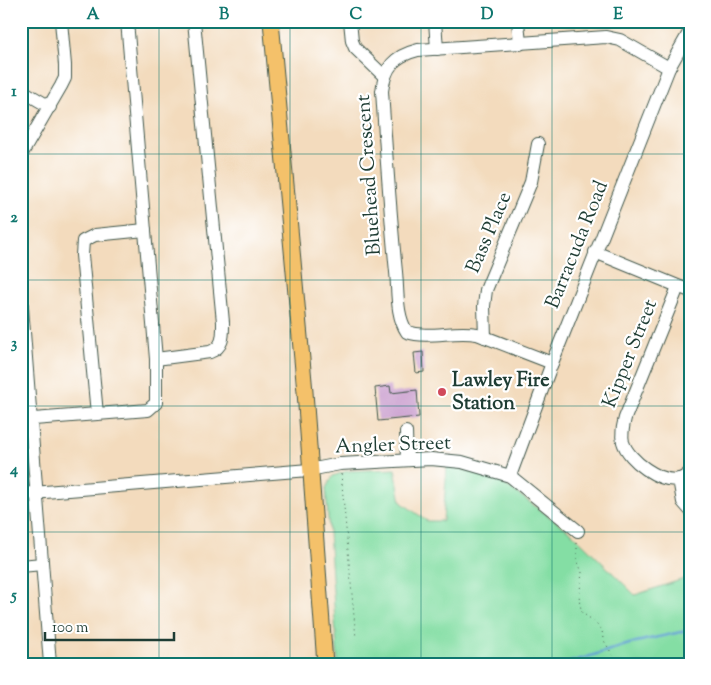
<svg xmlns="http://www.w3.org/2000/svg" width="711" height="685" viewBox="0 0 711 685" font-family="'Sorts Mill Goudy',serif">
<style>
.green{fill:#84dea4;stroke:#528e6c}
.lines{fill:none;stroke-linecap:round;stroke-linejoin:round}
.stream{stroke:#63a0d4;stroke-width:2.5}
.building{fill:#c99dce}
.minor-casing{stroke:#3f5549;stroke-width:14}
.major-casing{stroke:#3f5549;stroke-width:17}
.path{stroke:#3f5549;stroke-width:1;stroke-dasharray:1 4;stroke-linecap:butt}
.minor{stroke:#fff;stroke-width:12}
.major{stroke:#f4c16a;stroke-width:15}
.grid{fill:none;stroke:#0f766e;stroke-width:1;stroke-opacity:0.55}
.poi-dot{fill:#d1495b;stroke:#fff;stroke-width:2}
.labels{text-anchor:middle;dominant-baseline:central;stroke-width:4.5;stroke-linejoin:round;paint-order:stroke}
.street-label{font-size:20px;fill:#1f3d34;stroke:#fff}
.poi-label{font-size:20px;font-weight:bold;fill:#1f3d34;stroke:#fff;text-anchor:start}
.neatline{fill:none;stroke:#0f766e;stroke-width:2}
.grid-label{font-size:16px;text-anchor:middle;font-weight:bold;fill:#0f766e}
</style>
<rect width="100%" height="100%" fill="#fff"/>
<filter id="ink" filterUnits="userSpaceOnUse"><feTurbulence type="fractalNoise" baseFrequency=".02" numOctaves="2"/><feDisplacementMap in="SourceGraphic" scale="10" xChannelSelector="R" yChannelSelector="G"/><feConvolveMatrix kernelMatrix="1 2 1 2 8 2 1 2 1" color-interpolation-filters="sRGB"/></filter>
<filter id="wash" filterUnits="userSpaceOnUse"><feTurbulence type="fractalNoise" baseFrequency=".0096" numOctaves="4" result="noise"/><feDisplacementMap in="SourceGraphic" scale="20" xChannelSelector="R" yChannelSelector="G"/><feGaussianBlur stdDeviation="1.12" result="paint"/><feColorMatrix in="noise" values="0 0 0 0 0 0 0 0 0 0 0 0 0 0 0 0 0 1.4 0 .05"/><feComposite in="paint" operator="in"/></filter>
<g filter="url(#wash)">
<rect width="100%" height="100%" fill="#f3dbbd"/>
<!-- green -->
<polygon class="green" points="447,465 495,478 517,493 573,534 635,595 690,577 690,664 338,664 326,488 333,476 347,471 395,469 401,502 427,521 443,521"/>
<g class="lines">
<!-- stream -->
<polyline class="stream" points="564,664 636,642 690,630"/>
</g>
<g id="blocks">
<!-- building -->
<g class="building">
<polygon points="423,352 424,372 416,373 414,353"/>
<polygon points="390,386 391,393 417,390 419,417 378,421 375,388"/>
</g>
</g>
</g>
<g filter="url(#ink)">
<use href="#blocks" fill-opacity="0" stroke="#3f5549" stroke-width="1"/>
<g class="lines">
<!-- minor casing -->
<g class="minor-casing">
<g id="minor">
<polyline points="350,21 352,41 355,48 384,76"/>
<polyline points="435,21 437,49"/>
<polyline points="518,21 520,44"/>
<polyline points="21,90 50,107"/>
<polyline points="21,155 61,86 65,78 65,65 61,21"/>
<polyline points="595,252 690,291"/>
<path d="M678,287L625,418C623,426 621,434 623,442C628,460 661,484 680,479C683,478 687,475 690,472"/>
<polyline points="21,294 50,664"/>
<polyline points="485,337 484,306 486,290 531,182 538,144"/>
<path d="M156,359L210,352C224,347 223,335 223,322L194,21"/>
<path d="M552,363L477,334C453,330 429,339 407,332C396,316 398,291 396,272C390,212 386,151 382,91C385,67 394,56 418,50L606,37L620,40L669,68"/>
<polyline points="97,414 82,255 83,241 95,235 145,230"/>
<polyline points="21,420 148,410 156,403 156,359 127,21"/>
<polyline points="406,432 407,460"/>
<polyline points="510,476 552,363 669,68 690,31"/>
<polyline points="679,479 683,502 690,510"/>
<polyline points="21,494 309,470 340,464 431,459 462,462 510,476 578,531"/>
<polyline points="21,566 42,564"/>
</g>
</g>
<!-- major casing -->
<g class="major-casing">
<polyline id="major" points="271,21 305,392 325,664"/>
</g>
<!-- path -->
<g class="path">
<polyline points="341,474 356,638"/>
<polyline points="577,543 577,560 582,572 579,600 582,613 594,621 602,630 603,639 618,664"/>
</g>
<!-- minor -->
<use href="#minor" class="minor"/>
<!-- major -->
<use href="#major" class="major"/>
</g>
</g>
<!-- grid -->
<path class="grid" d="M159,21V664M290,21V664M421,21V664M552,21V664M21,154H690M21,280H690M21,406H690M21,532H690"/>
<!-- markers -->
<circle class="poi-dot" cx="442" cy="392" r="5"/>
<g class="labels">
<!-- street labels -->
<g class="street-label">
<text transform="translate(370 175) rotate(-94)">Bluehead Crescent</text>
<text transform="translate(490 233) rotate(-67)">Bass Place</text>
<text transform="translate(578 245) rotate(-68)">Barracuda Road</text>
<text transform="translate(631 354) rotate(-68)">Kipper Street</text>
<text transform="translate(393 446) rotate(-2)">Angler Street</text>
</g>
<!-- poi labels -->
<g class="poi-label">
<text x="452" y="381">Lawley Fire<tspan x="452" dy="23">Station</tspan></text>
</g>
</g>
<!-- margin -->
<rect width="711" height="685" fill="none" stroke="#fff" stroke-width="55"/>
<!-- scale -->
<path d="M45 632v8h129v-8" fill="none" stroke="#1f3d34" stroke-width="2.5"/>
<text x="52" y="632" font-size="15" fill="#1f3d34" stroke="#ffffff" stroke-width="4" paint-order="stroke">100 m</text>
<rect x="28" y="28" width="656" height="630" class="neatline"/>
<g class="grid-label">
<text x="93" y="19">A</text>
<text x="224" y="19">B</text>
<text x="356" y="19">C</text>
<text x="487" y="19">D</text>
<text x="618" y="19">E</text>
<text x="14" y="96">1</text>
<text x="14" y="222">2</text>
<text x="14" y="348">3</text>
<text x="14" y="474">4</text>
<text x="14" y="600">5</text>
</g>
</svg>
